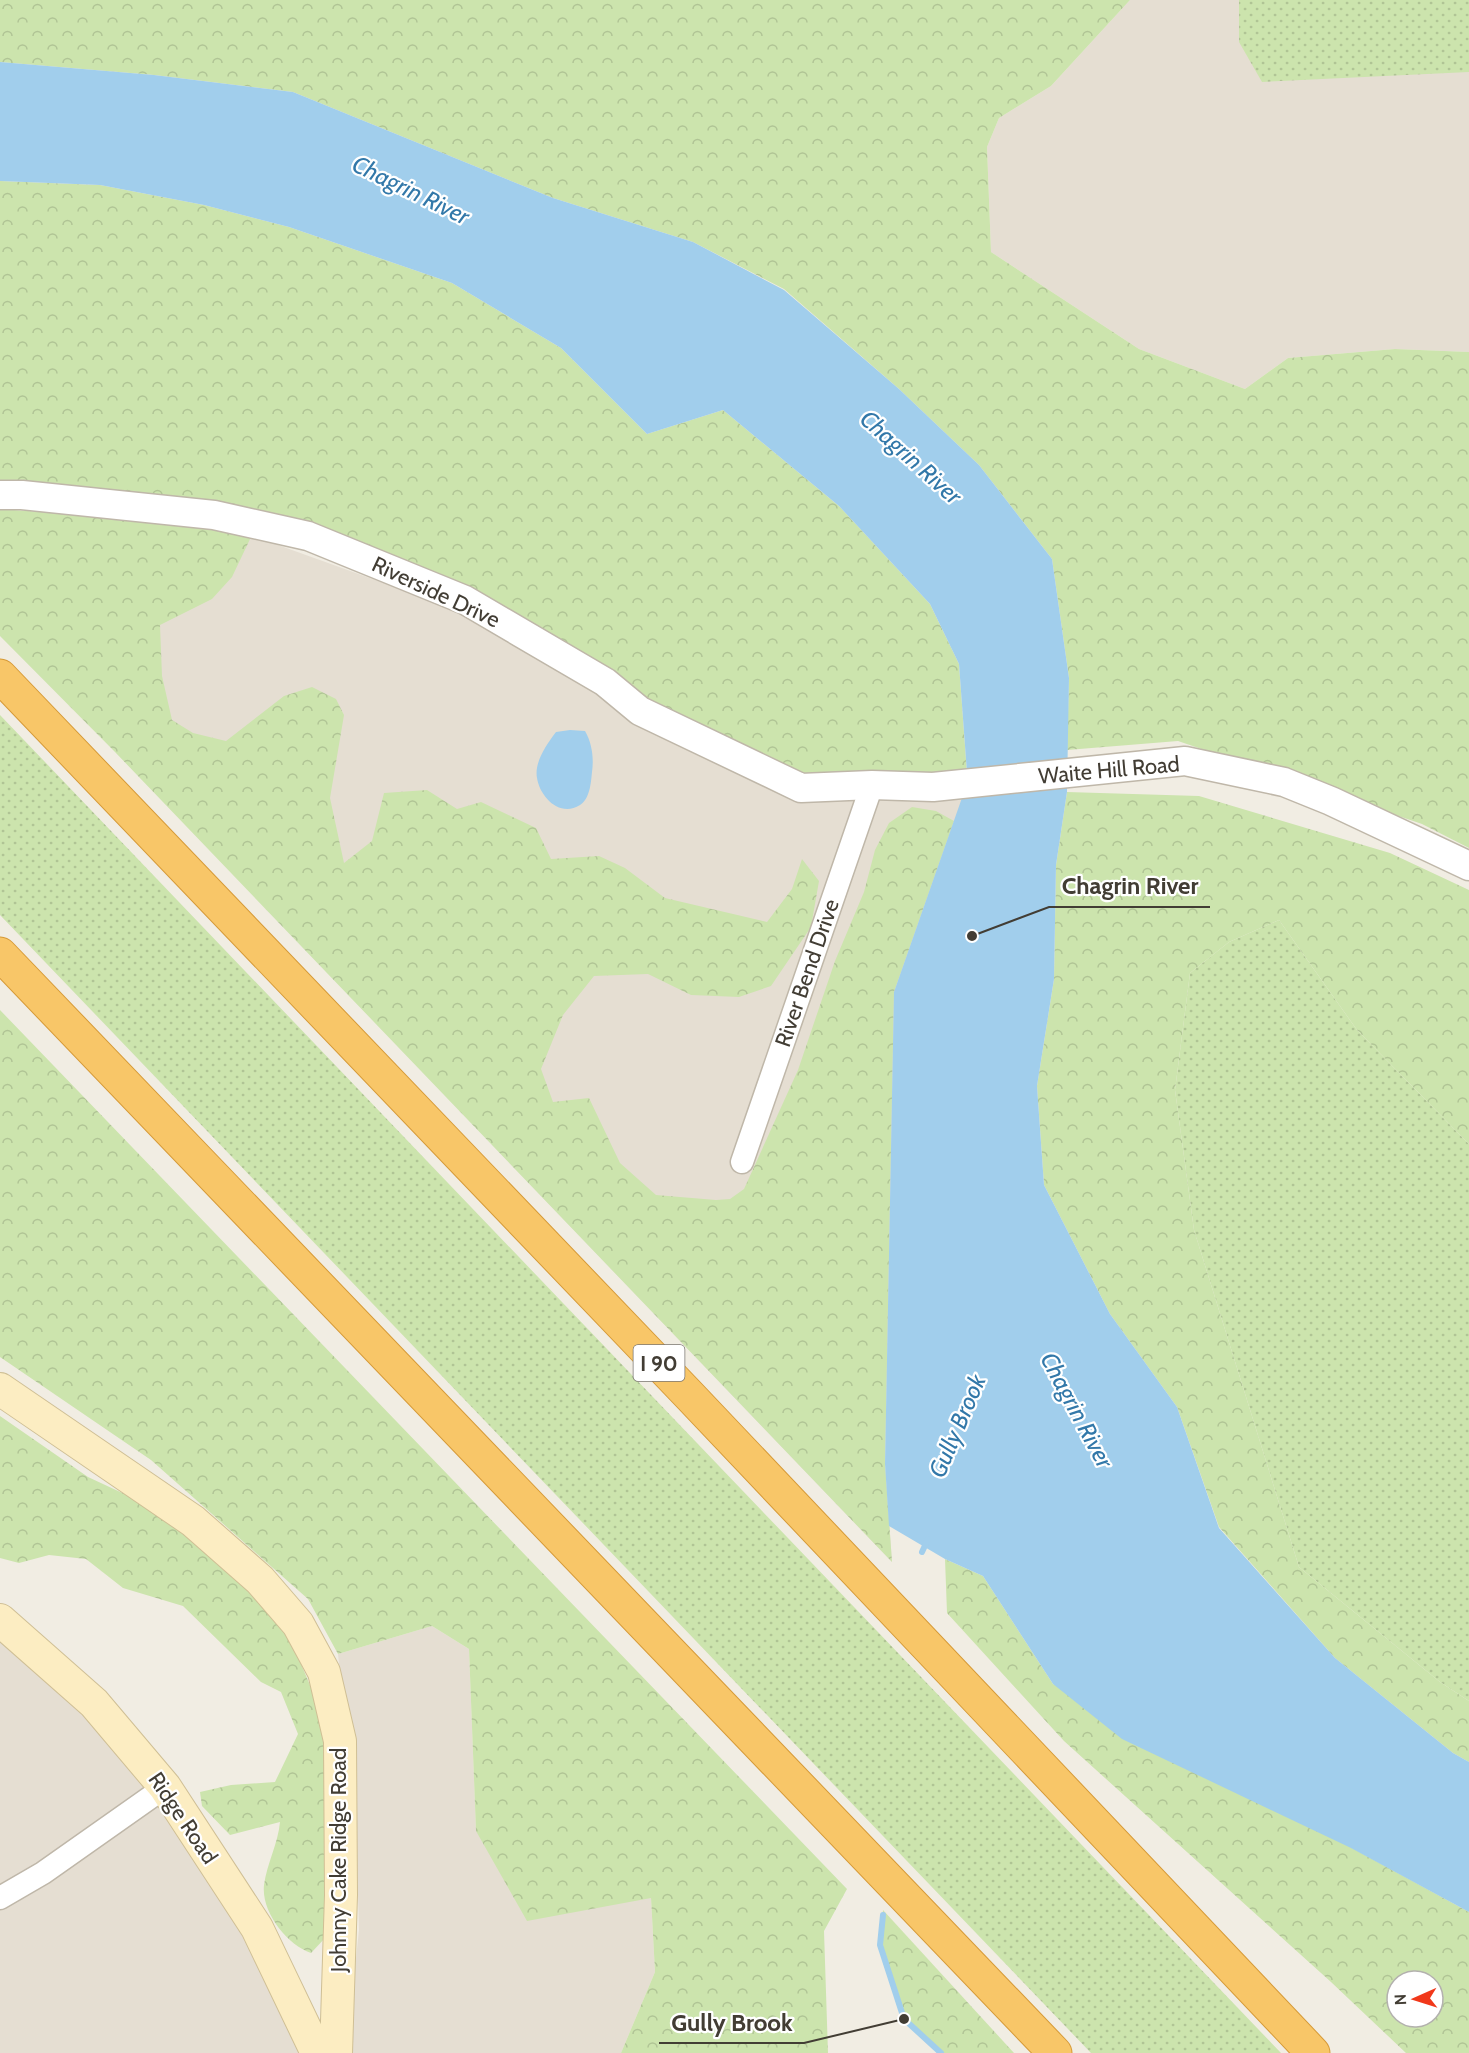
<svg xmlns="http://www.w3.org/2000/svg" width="1469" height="2053" viewBox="0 0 1469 2053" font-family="Cabin,sans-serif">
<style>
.residential{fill:#e5ded2}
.grass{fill:url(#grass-dots)}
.forest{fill:url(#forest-crowns);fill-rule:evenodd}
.water{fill:#a1ceec}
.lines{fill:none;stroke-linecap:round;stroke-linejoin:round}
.stream{stroke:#a1ceec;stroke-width:6}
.minor-casing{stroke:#bfb7a9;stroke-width:25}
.tertiary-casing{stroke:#bfb7a9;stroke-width:31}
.secondary-casing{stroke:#cfbf95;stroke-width:34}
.motorway-casing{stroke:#d69a38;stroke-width:35}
.minor{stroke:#fff;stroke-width:22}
.tertiary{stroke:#fff;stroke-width:28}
.secondary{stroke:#fcedc2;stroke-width:32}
.motorway{stroke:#f8c668;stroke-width:33}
.labels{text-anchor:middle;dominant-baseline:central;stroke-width:4.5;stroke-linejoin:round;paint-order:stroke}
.shield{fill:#fff;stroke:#7b7771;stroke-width:1.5}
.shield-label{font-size:21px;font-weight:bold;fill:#423d34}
.street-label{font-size:22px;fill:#423d34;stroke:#fff}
.water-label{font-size:24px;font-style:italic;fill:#3278a9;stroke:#fff}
.leader{fill:none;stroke:#423d34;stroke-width:2}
.callout-dot{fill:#423d34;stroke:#fff;stroke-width:2}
.callout-label{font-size:24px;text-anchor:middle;font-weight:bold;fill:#423d34;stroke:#fff;stroke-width:4.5;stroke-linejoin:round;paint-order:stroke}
</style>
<defs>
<pattern id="grass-dots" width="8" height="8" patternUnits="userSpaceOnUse" patternTransform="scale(1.5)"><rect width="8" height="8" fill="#cce4ad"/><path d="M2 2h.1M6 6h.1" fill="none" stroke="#b0c495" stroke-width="1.8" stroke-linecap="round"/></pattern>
<pattern id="forest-crowns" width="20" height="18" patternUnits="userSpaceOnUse" patternTransform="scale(1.5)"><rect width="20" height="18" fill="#cce4ad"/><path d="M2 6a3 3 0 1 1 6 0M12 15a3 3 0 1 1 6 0" fill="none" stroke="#b0c495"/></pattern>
</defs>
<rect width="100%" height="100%" fill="#f1ede3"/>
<!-- residential -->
<g class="residential">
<polygon points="1130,0 1469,0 1469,352 1395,349 1288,358 1245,389 1139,349 991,252 987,147 999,118 1051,86"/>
<polygon points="169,521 267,541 964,792 889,1298 885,1464 892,1562 22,654"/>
<polygon points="432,1626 469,1649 476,1831 651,1898 655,1972 621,2053 346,2053 359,1930 356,1822 338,1654"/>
<polygon points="0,1631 29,1653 165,1798 251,1930 309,2053 0,2053"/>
</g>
<!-- grass -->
<g class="grass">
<polygon points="1239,0 1469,0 1469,72 1262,82 1239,42"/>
<polygon points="0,715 1281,2053 1091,2053 93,1012 0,915"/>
<polygon points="1279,920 1357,1030 1469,1144 1469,1701 1440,1682 1299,1567 1194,1230 1175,1090 1190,973 1229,942"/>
</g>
<!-- forest -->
<g class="forest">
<polygon points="0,0 1130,0 1051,86 999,118 987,147 991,252 1139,349 1245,389 1288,358 1395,349 1469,352 1469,848 1422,824 1178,741 1067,750 1069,678 1052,559 979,465 899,389 784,289 693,242 553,198 293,92 154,75 0,62"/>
<polygon points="0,181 100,185 204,205 289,227 452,283 561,348 647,434 723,410 839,506 930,604 959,664 967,773 805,780 308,528 0,491"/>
<polygon points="0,509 169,521 251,537 232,577 212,599 160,625 162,676 172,720 193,733 226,741 284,696 312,687 336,699 344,715 330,798 344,863 372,841 384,793 427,790 457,809 481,802 536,828 551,859 599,856 625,868 665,898 767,922 792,889 802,859 819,881 811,927 771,986 739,997 691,995 648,974 594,976 563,1015 541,1069 553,1102 589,1098 620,1163 656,1195 716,1200 730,1199 744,1189 798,1070 835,961 864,892 875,850 889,823 912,807 936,811 954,821 894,992 885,1464 892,1562 115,752 0,636"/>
<polygon points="1067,792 1199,796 1390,853 1469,890 1469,1144 1357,1030 1279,920 1229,942 1190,973 1175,1090 1194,1230 1299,1567 1440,1682 1469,1701 1469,1762 1453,1753 1335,1658 1219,1527 1177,1407 1110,1314 1044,1185 1037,1086 1054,979 1056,865"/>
<polygon points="0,1010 847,1889 824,1931 828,2053 621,2053 655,1972 651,1898 527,1921 476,1831 469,1649 432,1626 338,1654 308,1599 151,1460 0,1357"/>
<path d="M0,1416L88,1477L146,1504L217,1562L274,1615L293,1645L315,1697L329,1763L326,1937L311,1953C287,1945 261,1912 264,1885C267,1863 278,1844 280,1822L230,1835L202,1806L200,1792L231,1785L275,1782L298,1734L281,1692L261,1682L183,1606L123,1588L86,1559L49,1555L19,1563L0,1558Z"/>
<path d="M945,1559L983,1576L1053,1684L1469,1912V2053H1406L1331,1982L1064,1741L947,1613ZM1397,1981H1433V2017H1397Z"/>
<polygon points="883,1910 1014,2053 941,2053 904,2019 880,1945"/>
</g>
<!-- water -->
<g class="water">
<polygon points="0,62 154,75 293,92 553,198 693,242 784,290 899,389 979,465 1052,559 1069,678 1067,792 1056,865 1054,979 1037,1086 1044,1185 1110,1314 1177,1407 1219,1528 1335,1658 1453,1753 1469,1762 1469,1912 1351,1848 1122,1739 1053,1684 983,1576 945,1559 889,1526 885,1464 894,992 964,792 967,773 959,664 930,604 839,506 723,410 647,434 561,348 452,283 289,227 204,205 100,185 0,181"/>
<path d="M570,730L585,731C592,743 594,758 592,772C591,782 590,799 580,805C560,818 540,797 537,778C534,762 547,744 556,732Z"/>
</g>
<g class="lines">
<!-- stream -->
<g class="stream">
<polyline points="922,1552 928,1539"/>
<polyline points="883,1915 880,1945 904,2019 941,2053"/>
</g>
<!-- minor casing -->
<g class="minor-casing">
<g id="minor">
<polyline points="742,1162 872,785"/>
<polyline points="0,1898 43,1873 165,1787"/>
</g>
</g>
<!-- tertiary casing -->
<g class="tertiary-casing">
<polyline id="tertiary" points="0,495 22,495 214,515 308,536 465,600 605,682 640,711 801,788 872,785 933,787 1185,761 1284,782 1331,801 1469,866"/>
</g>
<!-- secondary casing -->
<g class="secondary-casing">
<g id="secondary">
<polyline points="0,1389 193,1521 260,1580 298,1624 324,1672 340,1741 341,1895 336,2053"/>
<polyline points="0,1620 94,1703 165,1787 257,1928 317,2053"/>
</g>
</g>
<!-- motorway casing -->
<g class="motorway-casing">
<g id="motorway">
<polyline points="0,676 689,1395 1313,2053"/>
<polyline points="0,954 1055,2053"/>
</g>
</g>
<!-- minor -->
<use href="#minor" class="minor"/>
<!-- tertiary -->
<use href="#tertiary" class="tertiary"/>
<!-- secondary -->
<use href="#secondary" class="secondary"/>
<!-- motorway -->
<use href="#motorway" class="motorway"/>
</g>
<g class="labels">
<!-- shield labels -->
<rect class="shield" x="633.5" y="1345" width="51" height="36" rx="4.5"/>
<g class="shield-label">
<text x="659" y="1363">I 90</text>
</g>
<!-- street labels -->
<g class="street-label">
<text transform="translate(436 592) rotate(25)">Riverside Drive</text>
<text transform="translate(1109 770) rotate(-5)">Waite Hill Road</text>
<text transform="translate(807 973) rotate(-71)">River Bend Drive</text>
<text transform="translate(183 1818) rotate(56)">Ridge Road</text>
<text transform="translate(338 1860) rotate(-90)">Johnny Cake Ridge Road</text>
</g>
<!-- water labels -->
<g class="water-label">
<text transform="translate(411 190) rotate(26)">Chagrin River</text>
<text transform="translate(911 457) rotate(42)">Chagrin River</text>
<text transform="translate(1077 1410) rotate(62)">Chagrin River</text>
<text transform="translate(957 1426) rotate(-67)">Gully Brook</text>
</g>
</g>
<!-- callouts -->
<path class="leader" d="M972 936L1049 907H1210M904 2019L804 2043H659"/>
<g class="callout-dot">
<circle cx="972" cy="936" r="6"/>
<circle cx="904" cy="2019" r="6"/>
</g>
<g class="callout-label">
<text x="1130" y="894">Chagrin River</text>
<text x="732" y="2031">Gully Brook</text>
</g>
<!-- north arrow -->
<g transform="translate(1415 1999) rotate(267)"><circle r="28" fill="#ffffff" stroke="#b3b1ae" stroke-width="1.5"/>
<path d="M0-4.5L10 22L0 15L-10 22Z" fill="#f1381a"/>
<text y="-9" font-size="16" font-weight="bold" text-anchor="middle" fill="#423d34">N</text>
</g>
</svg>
